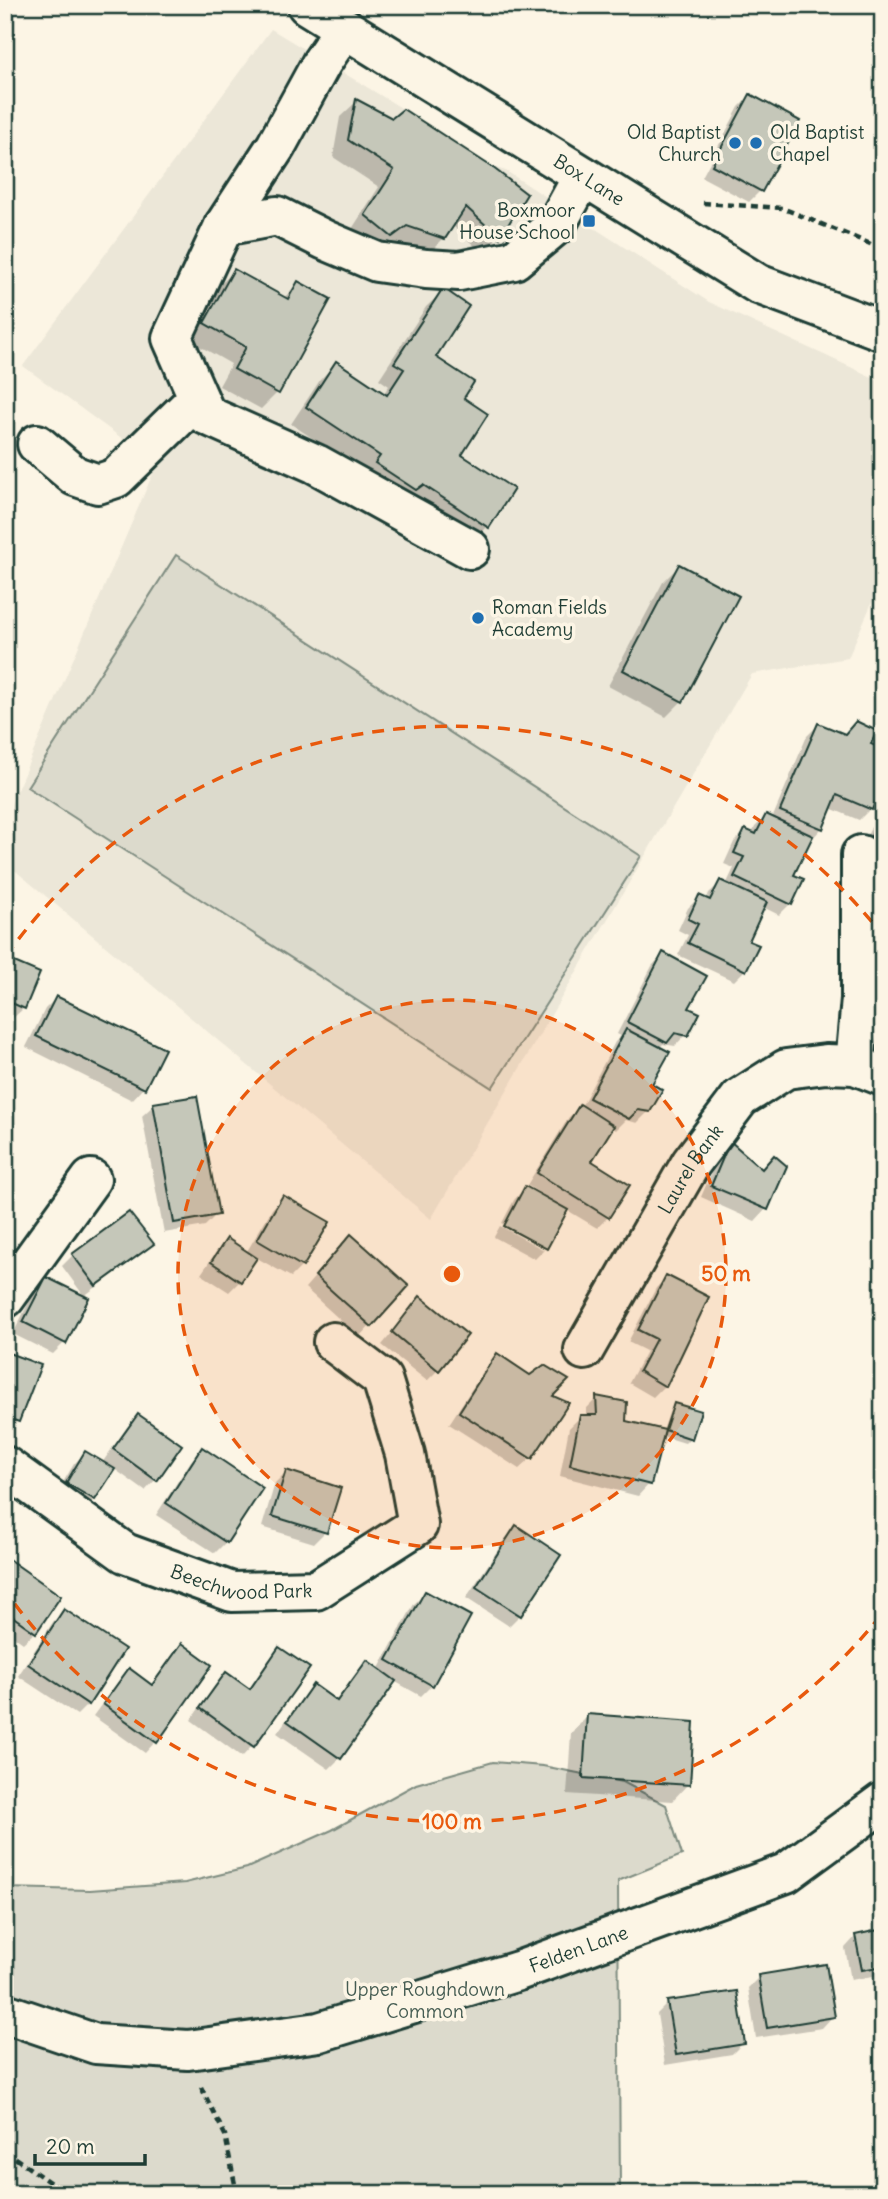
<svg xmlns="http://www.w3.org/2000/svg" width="888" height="2199" viewBox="0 0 888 2199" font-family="Delius,sans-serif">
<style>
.built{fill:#ece7d8}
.green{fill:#dcdacc;stroke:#7e8c80;stroke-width:2}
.shadow{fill:#0003}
.building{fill:#c5c7b9;stroke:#1f3d34;stroke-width:2}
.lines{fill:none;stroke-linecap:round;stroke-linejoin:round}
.minor-casing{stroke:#1f3d34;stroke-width:44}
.major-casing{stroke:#1f3d34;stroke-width:44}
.path{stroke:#1f3d34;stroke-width:4.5;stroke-dasharray:7 5;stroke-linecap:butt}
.minor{stroke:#fcf5e5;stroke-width:38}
.major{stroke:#fcf5e5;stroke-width:38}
.ring{fill:none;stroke:#e8590c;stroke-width:3.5;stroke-dasharray:12 9}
.poi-dot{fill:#1f6fb2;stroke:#fcf5e5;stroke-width:2.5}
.labels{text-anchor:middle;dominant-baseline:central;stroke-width:7;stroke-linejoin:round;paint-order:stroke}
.poi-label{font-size:19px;fill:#1f3d34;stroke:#fcf5e5;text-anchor:end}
.street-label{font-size:19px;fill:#1f3d34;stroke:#fcf5e5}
.park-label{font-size:19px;fill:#455c52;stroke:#fcf5e5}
.centre{fill:#e8590c;stroke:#fcf5e5;stroke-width:3.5}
.ring-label{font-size:21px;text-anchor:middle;font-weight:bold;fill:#e8590c;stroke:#fcf5e5;stroke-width:7;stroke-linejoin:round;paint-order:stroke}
</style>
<rect width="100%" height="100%" fill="#fcf5e5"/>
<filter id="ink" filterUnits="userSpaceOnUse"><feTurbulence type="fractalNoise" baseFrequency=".0143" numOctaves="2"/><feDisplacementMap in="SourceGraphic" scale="14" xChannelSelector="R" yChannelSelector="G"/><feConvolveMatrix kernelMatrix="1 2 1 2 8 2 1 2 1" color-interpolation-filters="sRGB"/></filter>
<g filter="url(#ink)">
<!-- built -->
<polygon class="built" points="271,29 403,109 492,167 506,171 709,302 883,382 883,577 848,658 752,674 431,1219 5,862 5,818 157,464 23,366"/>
<!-- green -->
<g class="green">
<polygon points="176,555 641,856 492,1088 27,787"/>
<polygon points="493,1762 543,1766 623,1782 666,1805 682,1855 618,1881 620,2194 5,2194 5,1888 90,1890 185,1883 247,1868 332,1830 416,1784"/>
</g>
<!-- shadow -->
<g class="shadow">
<polygon points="750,96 760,191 749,202 702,177 739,107"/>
<polygon points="357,101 524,194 498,237 482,253 452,225 444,238 428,254 390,241 374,252 350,232 379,187 333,157 340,117"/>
<polygon points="234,271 284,298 298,283 277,393 261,409 219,386 231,364 189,340 218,287"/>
<polygon points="443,291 433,357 462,399 459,455 487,526 471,543 291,424 320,380 336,363 383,394 389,386 379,379 426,307"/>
<polygon points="679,566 682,701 666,717 608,686 663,582"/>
<polygon points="818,725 869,745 870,809 859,820 830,808 822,828 811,840 792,876 790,904 779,915 763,907 746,942 745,970 734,981 678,955 688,935 678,930 688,908 699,897 706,900 709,893 721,882 726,885 734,868 724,864 734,842 745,831 752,834 755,827 766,816 772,819 807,736"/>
<polygon points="883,803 883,866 858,854"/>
<polygon points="883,876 883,906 871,900"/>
<polygon points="663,954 687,1009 686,1034 675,1046 663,1044 659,1048 649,1085 649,1111 637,1123 626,1120 616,1130 611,1127 590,1161 608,1217 597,1228 567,1210 545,1249 545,1246 502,1223 514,1200 525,1188 541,1197 543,1195 527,1185 569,1117 581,1107 615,1042 621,1036 617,1034 652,966"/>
<polygon points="5,960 24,1008 12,1019 5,1016"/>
<polygon points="56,998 162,1050 143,1088 132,1100 26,1047 45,1009"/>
<polygon points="154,1105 217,1214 205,1226 164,1233 142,1116"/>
<polygon points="730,1144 761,1170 785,1167 766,1209 755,1221 701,1197 719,1155"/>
<polygon points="283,1197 302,1266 291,1277 255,1257 240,1281 229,1292 201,1274 216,1252 227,1241 246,1253 272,1209"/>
<polygon points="500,1226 544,1250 535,1259 494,1237"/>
<polygon points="151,1244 140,1255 84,1296 62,1266 73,1255"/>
<polygon points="340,1248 406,1286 359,1337 305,1288"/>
<polygon points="667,1277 664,1386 653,1397 629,1383 646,1351 628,1342 656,1288"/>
<polygon points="46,1279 64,1343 53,1354 13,1334 35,1290"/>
<polygon points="420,1299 438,1370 427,1381 382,1345"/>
<polygon points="6,1354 17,1421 6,1432 5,1355"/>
<polygon points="497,1356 549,1397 566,1404 531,1458 519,1469 449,1424 486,1367"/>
<polygon points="597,1398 624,1422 663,1431 670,1410 675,1405 690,1438 685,1443 662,1436 649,1484 638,1496 560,1476 569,1428 580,1417 586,1417 586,1409"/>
<polygon points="138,1416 156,1479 145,1491 113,1468 94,1499 82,1511 56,1494 74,1464 85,1453 102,1463 127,1427"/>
<polygon points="202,1450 226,1542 215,1553 156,1515 191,1461"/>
<polygon points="286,1472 325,1532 314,1543 262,1527 275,1483"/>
<polygon points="516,1528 520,1615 509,1626 466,1598 505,1539"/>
<polygon points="5,1562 35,1632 23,1643 5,1630"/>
<polygon points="426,1593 432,1685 421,1696 394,1681 340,1758 329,1769 277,1733 302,1698 314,1687 335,1702 356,1673 367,1662 378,1670 414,1604"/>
<polygon points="64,1611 88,1704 77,1715 18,1676 53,1622"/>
<polygon points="182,1645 156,1741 145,1753 93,1716 118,1682 129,1671 150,1686 171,1657"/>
<polygon points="279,1649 253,1745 242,1757 191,1720 215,1685 226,1674 248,1690 268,1661"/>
<polygon points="588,1716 688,1784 672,1801 567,1794 571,1733"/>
<polygon points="883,1931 883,1974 851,1980 845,1948 856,1936"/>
<polygon points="759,1977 833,2016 822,2028 756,2038 748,1988"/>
<polygon points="668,2003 743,2043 732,2054 665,2065 657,2014"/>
</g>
<!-- building -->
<g class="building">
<polygon points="750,94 800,121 762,192 712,165"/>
<polygon points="356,99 392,118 403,109 492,167 527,194 500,238 466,207 445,239 407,226 392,237 365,215 394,170 348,140"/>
<polygon points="234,269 288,299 298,281 331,299 279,394 234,369 246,347 204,323"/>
<polygon points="443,288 469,306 436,357 474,382 464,398 488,414 462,455 514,489 489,528 423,485 416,490 375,463 380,456 306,407 336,361 387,395 404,369 394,363"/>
<polygon points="679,564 739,596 683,702 623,670"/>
<polygon points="856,721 877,731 871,744 883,749 883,785 872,810 837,795 823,829 780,811 818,723 845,734"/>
<polygon points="883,812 883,849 868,843"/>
<polygon points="766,814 813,836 794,875 804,879 792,905 734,877 744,857 734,853 745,829 756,834"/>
<polygon points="720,880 767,902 749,941 759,945 746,971 688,943 698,924 688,919 699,895 710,900"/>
<polygon points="663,952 707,976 689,1008 700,1013 688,1036 675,1033 667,1043 627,1022"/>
<polygon points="5,958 40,973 25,1009 5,1000"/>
<polygon points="56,996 165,1049 145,1089 36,1036"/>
<polygon points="626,1029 670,1052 652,1084 663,1090 650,1112 638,1110 629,1119 589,1098"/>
<polygon points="197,1096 219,1215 174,1223 153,1103"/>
<polygon points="580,1104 614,1126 592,1161 630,1185 609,1218 537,1173"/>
<polygon points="730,1141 762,1169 774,1155 787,1166 768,1210 711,1186"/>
<polygon points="525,1186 568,1210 547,1249 504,1226"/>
<polygon points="283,1195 330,1222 303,1267 257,1240"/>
<polygon points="129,1212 154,1244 96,1286 72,1254"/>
<polygon points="351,1234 409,1286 372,1327 315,1276"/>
<polygon points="227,1238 257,1258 241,1282 211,1262"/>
<polygon points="666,1275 709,1297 666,1387 639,1371 656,1339 638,1330"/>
<polygon points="46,1277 89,1298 66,1344 23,1322"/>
<polygon points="420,1296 468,1335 439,1371 392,1332"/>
<polygon points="6,1352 41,1365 19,1422 5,1417"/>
<polygon points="497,1353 530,1375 544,1365 569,1380 553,1396 569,1403 532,1459 459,1412"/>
<polygon points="596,1396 627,1402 626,1421 665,1430 651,1485 570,1465 580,1415 597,1415"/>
<polygon points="674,1403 701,1411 692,1439 665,1430"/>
<polygon points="138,1414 182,1445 157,1481 113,1449"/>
<polygon points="202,1447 263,1488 227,1543 166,1503"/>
<polygon points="85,1451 115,1469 95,1500 66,1483"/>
<polygon points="286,1470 341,1488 327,1533 272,1516"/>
<polygon points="516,1525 561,1555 521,1616 476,1587"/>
<polygon points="7,1558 61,1596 36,1633 5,1611 5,1561"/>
<polygon points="425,1591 471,1616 433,1686 387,1660"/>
<polygon points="64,1609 125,1649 89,1705 28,1664"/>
<polygon points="182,1643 212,1665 157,1743 103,1704 129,1668 152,1685"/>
<polygon points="279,1647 310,1668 254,1747 200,1708 226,1672 250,1689"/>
<polygon points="367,1660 396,1681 341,1759 287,1721 313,1684 337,1701"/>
<polygon points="587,1714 694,1722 690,1785 583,1778"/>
<polygon points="883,1929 883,1966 862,1970 855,1935"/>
<polygon points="826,1964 835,2017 767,2028 758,1975"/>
<polygon points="737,1991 745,2044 676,2055 667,2001"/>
</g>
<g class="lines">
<!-- minor casing -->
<g class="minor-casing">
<g id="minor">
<polyline points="345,28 322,62 276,146 224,226 172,338 206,415 316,464 470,549"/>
<polyline points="224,226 277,216 325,240 377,262 426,269 459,271 514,260 556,225 583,176"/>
<polyline points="37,444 75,476 98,484 116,478 198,398"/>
<polyline points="855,1065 861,999 861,855"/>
<polyline points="5,1298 91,1179"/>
<path id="s1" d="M584,1350L691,1163L740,1098L786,1069L826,1064L855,1065L883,1076"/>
<path id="s2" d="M5,1466L125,1553L232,1592L316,1590L418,1525L405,1454L382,1379L333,1342"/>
<path id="s3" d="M5,2013L96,2044L188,2050L319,2032L518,1971L786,1873L883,1802"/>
</g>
</g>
<!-- major casing -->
<g class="major-casing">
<g id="major">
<path id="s4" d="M307,5L758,284L883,331"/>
</g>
</g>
<!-- path -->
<g class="path">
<polyline points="703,203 782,208 883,249"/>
<polyline points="201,2087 225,2135 237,2194"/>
<polyline points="5,2151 66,2194"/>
</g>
<!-- minor -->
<use href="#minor" class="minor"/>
<!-- major -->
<use href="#major" class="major"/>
</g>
</g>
<!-- distance rings -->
<circle cx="452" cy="1274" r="274" fill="#e8590c" fill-opacity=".12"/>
<g class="ring">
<circle cx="452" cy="1274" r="274"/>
<path d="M881 1615A548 548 0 0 1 6 1592M6 956A548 548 0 0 1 881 933"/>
</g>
<!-- markers -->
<g class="poi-dot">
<circle cx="735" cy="143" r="7"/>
<circle cx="756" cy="143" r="7"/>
<rect x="582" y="214" width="14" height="14" rx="3.5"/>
<circle cx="478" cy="618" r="7"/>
</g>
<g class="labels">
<!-- poi labels -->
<g class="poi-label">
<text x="721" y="132">Old Baptist<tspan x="721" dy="22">Church</tspan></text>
<text x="770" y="132" text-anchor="start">Old Baptist<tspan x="770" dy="22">Chapel</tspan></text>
<text x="575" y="210">Boxmoor<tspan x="575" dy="22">House School</tspan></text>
<text x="492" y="607" text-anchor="start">Roman Fields<tspan x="492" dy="22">Academy</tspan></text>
</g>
<!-- street labels -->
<g class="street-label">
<text stroke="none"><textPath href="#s4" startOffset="332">Box Lane</textPath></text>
<text stroke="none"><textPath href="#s1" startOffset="210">Laurel Bank</textPath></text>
<text stroke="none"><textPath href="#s2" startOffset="270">Beechwood Park</textPath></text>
<text stroke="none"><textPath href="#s3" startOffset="593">Felden Lane</textPath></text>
</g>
<!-- park labels -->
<g class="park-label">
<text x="425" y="1989">Upper Roughdown<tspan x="425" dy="22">Common</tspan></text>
</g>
</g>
<circle cx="452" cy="1274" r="10" class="centre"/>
<g class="ring-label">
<text x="726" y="1281">50 m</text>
<text x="452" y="1829">100 m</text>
</g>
<!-- margin -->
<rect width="888" height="2199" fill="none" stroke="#fcf5e5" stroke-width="28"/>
<rect x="14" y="14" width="860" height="2171" fill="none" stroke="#1f3d34" stroke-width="2.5" filter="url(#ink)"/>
<!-- scale -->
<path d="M35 2154v10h110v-10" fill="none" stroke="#1f3d34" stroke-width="3.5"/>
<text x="46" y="2154" font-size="21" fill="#1f3d34" stroke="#fcf5e5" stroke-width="5" paint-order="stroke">20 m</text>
</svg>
